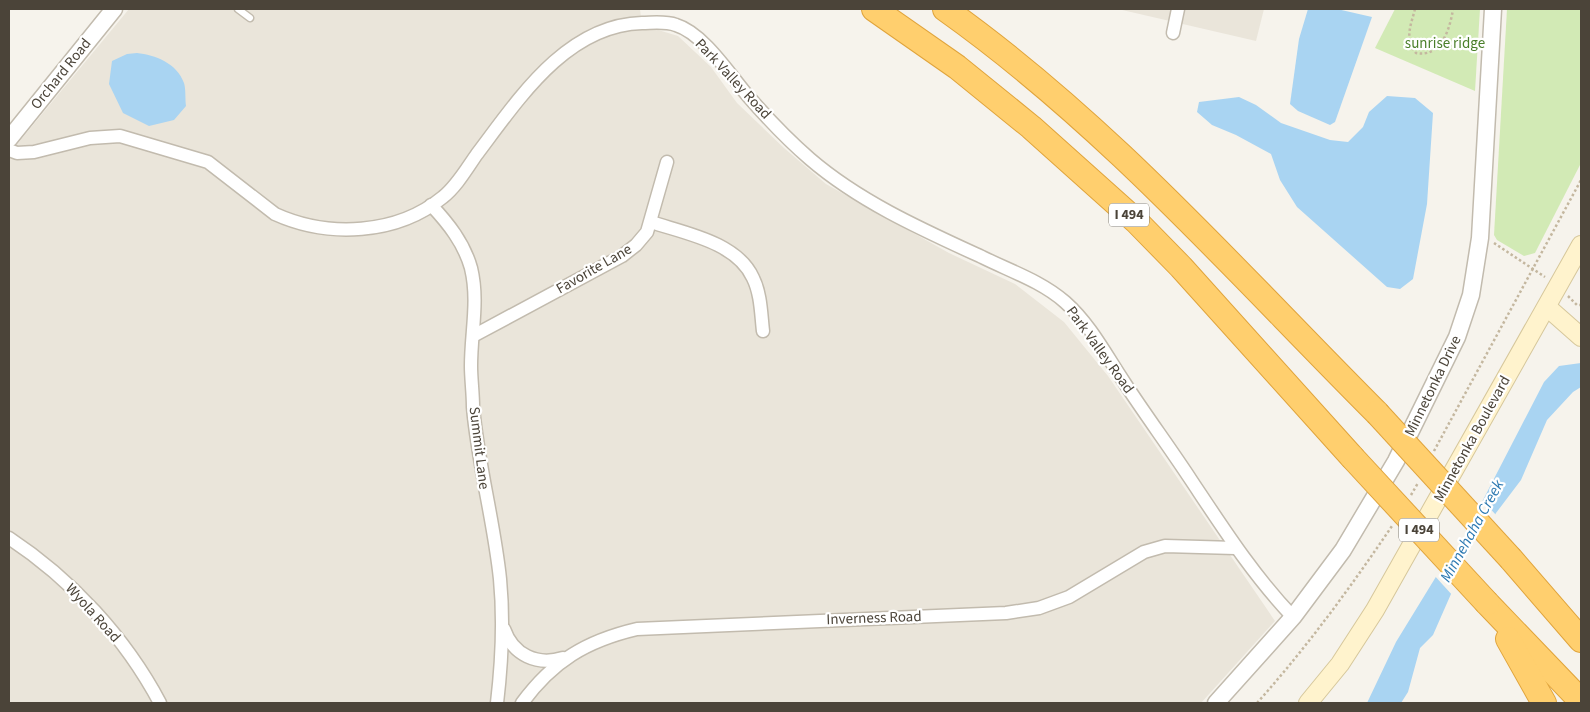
<svg xmlns="http://www.w3.org/2000/svg" width="1590" height="712" viewBox="0 0 1590 712" font-family="'Source Sans 3',sans-serif">
<style>
.residential{fill:#eae5da}
.green{fill:#d2eab5}
.water{fill:#a9d4f2}
.pier{fill:#f6f3ec}
.lines{fill:none;stroke-linecap:round;stroke-linejoin:round}
.service-casing{stroke:#c2bbae;stroke-width:9}
.minor-casing{stroke:#c2bbae;stroke-width:15}
.tertiary-casing{stroke:#c2bbae;stroke-width:19}
.secondary-casing{stroke:#d6c79b;stroke-width:20}
.motorway-casing{stroke:#e0a43c;stroke-width:26}
.path{stroke:#c4b79f;stroke-width:2.5;stroke-dasharray:2.5 2.5;stroke-linecap:butt}
.service{stroke:#fff;stroke-width:6}
.minor{stroke:#fff;stroke-width:12}
.tertiary{stroke:#fff;stroke-width:16}
.secondary{stroke:#fff3cd;stroke-width:18}
.motorway{stroke:#ffcf6e;stroke-width:24}
.motorway-bridge-casing{stroke:#e0a43c;stroke-width:26;stroke-linecap:butt}
.motorway-bridge{stroke:#ffcf6e;stroke-width:24}
.labels{text-anchor:middle;dominant-baseline:central;stroke-width:4.5;stroke-linejoin:round;paint-order:stroke}
.shield{fill:#fff;stroke:#817c74;stroke-width:1}
.shield-label{font-size:14px;font-weight:bold;fill:#4b4439}
.park-label{font-size:15px;fill:#4a7f2a;stroke:#fff}
.street-label{font-size:15px;fill:#4b4439;stroke:#fff}
.water-label{font-size:16px;font-style:italic;fill:#2e7ab2;stroke:#fff}
</style>
<rect width="100%" height="100%" fill="#f6f3ec"/>
<!-- residential -->
<g class="residential">
<polygon points="129,9 640,9 642,28 655,29 678,36 711,67 737,103 784,148 826,184 949,253 1015,284 1064,322 1108,376 1275,621 1201,703 9,703 9,154"/>
<polygon points="1118,9 1264,9 1256,41"/>
</g>
<!-- green -->
<g class="green">
<polygon points="1395,9 1480,9 1475,91 1375,48"/>
<polygon points="1507,9 1581,9 1581,163 1535,253 1524,256 1497,240 1494,235"/>
</g>
<!-- water -->
<g class="water">
<polygon points="1308,9 1337,9 1372,17 1335,122 1330,125 1298,111 1290,104 1299,39"/>
<path d="M137,53C155,55 177,63 184,83C186,89 185,99 186,106L174,120L149,126L123,113L109,84L112,61L127,54Z"/>
<polygon points="1387,96 1415,98 1433,113 1427,204 1413,279 1400,289 1387,287 1297,207 1280,180 1271,154 1236,135 1212,125 1197,112 1199,102 1239,97 1256,105 1281,123 1330,140 1348,142 1363,127 1369,112"/>
<polygon points="1581,363 1581,387 1573,392 1547,420 1521,480 1496,513 1451,594 1433,635 1420,648 1408,692 1401,703 1367,703 1396,642 1483,500 1544,382 1559,366"/>
</g>
<!-- pier -->
<polygon class="pier" points="1481,499 1497,516 1453,596 1434,575"/>
<g class="lines">
<!-- service casing -->
<g class="service-casing">
<polyline id="service" points="238,9 250,18"/>
</g>
<!-- minor casing -->
<g class="minor-casing">
<g id="minor">
<polyline points="1173,33 1178,9"/>
<path d="M9,150L17,153L34,152L90,138L120,136L208,162L275,214C328,238 397,235 443,197C457,186 467,168 477,154C518,100 566,25 642,23C652,23 665,21 676,25C703,33 730,75 748,96C767,118 788,140 810,159C860,202 923,230 982,257C1010,271 1041,281 1065,302C1091,325 1107,357 1126,385C1147,417 1170,448 1191,480C1223,528 1253,575 1293,617"/>
<path d="M431,205C448,223 464,243 471,268C479,301 471,332 471,366C471,379 473,393 473,407C478,465 494,521 500,579C504,621 502,661 497,703"/>
<path d="M651,222C684,233 737,242 753,278C761,294 761,314 763,331"/>
<polyline points="473,336 622,256 636,245 647,232 667,162"/>
<path d="M9,538C71,579 125,637 160,703"/>
<path d="M504,629C513,655 537,666 563,658"/>
<path d="M522,703C553,661 586,641 637,629L1006,613L1039,608L1069,597L1144,552L1165,546L1235,548"/>
</g>
</g>
<!-- tertiary casing -->
<g class="tertiary-casing">
<g id="tertiary">
<polyline points="9,139 114,9"/>
<polyline points="1216,703 1293,617 1343,550 1396,461 1457,337 1471,295 1480,238 1493,9"/>
</g>
</g>
<!-- secondary casing -->
<g class="secondary-casing">
<g id="secondary">
<polyline points="1547,307 1581,337"/>
<polyline points="1308,703 1340,664 1375,610 1581,245"/>
</g>
</g>
<!-- motorway casing -->
<g class="motorway-casing">
<g id="motorway">
<polyline points="874,9 957,67 1031,127 1136,221 1181,267 1352,457"/>
<path d="M945,9C1108,125 1236,272 1377,413"/>
<polyline points="1511,559 1581,640"/>
<polyline points="1487,603 1581,701"/>
<polyline points="1508,639 1544,703"/>
</g>
</g>
<!-- path -->
<g class="path">
<path d="M1415,9C1411,25 1404,39 1416,53C1441,58 1450,29 1453,9"/>
<polyline points="1494,243 1545,277"/>
<polyline points="1568,296 1577,305 1581,305"/>
<polyline points="1434,451 1581,180"/>
<polyline points="1411,495 1418,483"/>
<path d="M1257,703C1307,647 1350,588 1392,526"/>
</g>
<!-- service -->
<use href="#service" class="service"/>
<!-- minor -->
<use href="#minor" class="minor"/>
<!-- tertiary -->
<use href="#tertiary" class="tertiary"/>
<!-- secondary -->
<use href="#secondary" class="secondary"/>
<!-- motorway -->
<use href="#motorway" class="motorway"/>
<!-- motorway-bridge casing -->
<g class="motorway-bridge-casing">
<g id="motorway-bridge">
<polyline points="1377,413 1511,559"/>
<polyline points="1352,457 1487,603"/>
</g>
</g>
<!-- motorway-bridge -->
<use href="#motorway-bridge" class="motorway-bridge"/>
</g>
<g class="labels">
<!-- shield labels -->
<g class="shield">
<rect x="1109" y="203.5" width="40" height="23" rx="4"/>
<rect x="1399" y="518.5" width="40" height="23" rx="4"/>
</g>
<g class="shield-label">
<text x="1129" y="215">I 494</text>
<text x="1419" y="530">I 494</text>
</g>
<!-- park labels -->
<g class="park-label">
<text x="1445" y="43">sunrise ridge</text>
</g>
<!-- street labels -->
<g class="street-label">
<text transform="translate(61 74) rotate(-51)">Orchard Road</text>
<text transform="translate(733 79) rotate(47)">Park Valley Road</text>
<text transform="translate(594 269) rotate(-30)">Favorite Lane</text>
<text transform="translate(1100 350) rotate(54)">Park Valley Road</text>
<text transform="translate(1433 386) rotate(-64)">Minnetonka Drive</text>
<text transform="translate(1472 439) rotate(-61)">Minnetonka Boulevard</text>
<text transform="translate(479 448) rotate(83)">Summit Lane</text>
<text transform="translate(93 613) rotate(48)">Wyola Road</text>
<text transform="translate(874 618) rotate(-2)">Inverness Road</text>
</g>
<!-- water labels -->
<g class="water-label">
<text transform="translate(1472 531) rotate(-61)">Minnehaha Creek</text>
</g>
</g>
<!-- border -->
<rect width="1590" height="712" fill="none" stroke="#4b4439" stroke-width="20"/>
</svg>
